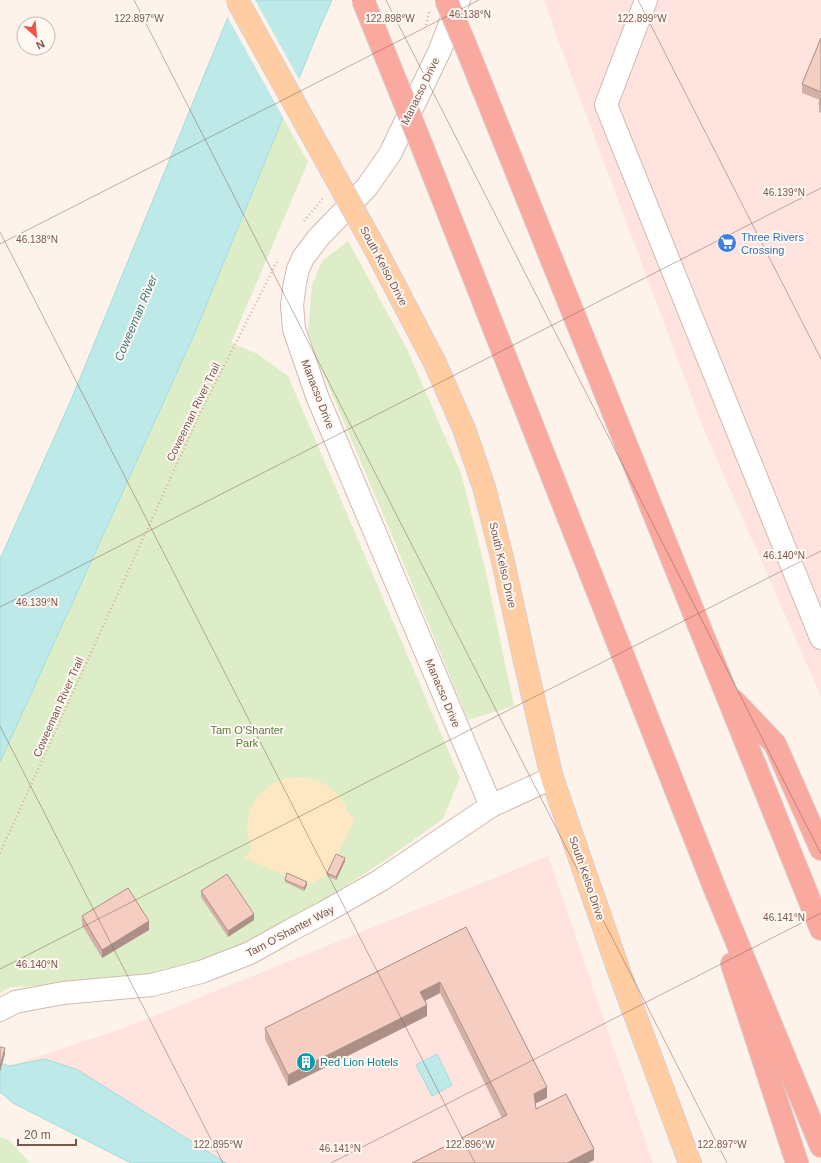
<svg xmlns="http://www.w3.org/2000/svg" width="821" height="1163" viewBox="0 0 821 1163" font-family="Arial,sans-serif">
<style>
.commercial{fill:#fee3de}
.green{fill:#ddedc7}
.sand{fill:#fee8c4}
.water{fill:#bdeae9;stroke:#a2dcdc}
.pier{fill:#fef3eb}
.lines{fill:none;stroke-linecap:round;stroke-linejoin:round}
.minor-casing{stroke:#d2b9af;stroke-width:24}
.major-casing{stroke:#dacfcd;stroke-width:24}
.highway-casing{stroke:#dacfcd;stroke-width:24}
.path{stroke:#dbb0a3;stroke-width:2.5;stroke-dasharray:1 3;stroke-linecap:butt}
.minor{stroke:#fff;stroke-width:22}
.major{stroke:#ffcda1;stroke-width:22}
.highway{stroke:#faa99f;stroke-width:22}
.major-bridge-casing{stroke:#dacfcd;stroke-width:24;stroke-linecap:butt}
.highway-bridge-casing{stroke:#dacfcd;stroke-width:24;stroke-linecap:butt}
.major-bridge{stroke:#ffcda1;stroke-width:22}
.highway-bridge{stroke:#faa99f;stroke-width:22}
.wall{fill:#d3b0a6}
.shaded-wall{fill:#ac9087}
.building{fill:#f5cdc1;stroke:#ac9087}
.ticks{fill:none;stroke:#7c554b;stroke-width:1;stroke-opacity:0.45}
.labels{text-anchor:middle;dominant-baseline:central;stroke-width:4;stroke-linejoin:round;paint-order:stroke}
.street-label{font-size:11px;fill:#7c554b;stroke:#fff8f3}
.shop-label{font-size:11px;fill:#366cbe;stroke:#fff8f3;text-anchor:start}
.park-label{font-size:11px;fill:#5a7b3f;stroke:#fff8f3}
.culture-label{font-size:11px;fill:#0d838f;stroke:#fff8f3;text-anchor:start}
.water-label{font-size:12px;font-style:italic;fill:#3a7979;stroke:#fff8f3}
.ticks-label{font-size:10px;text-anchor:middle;fill:#7c554b;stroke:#fff8f3;stroke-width:4;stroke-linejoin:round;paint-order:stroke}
</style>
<rect width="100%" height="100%" fill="#fef3eb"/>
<!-- commercial -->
<g class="commercial">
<polygon points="544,0 821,0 821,697 704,430 564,56"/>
<polygon points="548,856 653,1163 131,1163 13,1103 0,1092 0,1063 10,1066 127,1027"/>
</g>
<!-- green -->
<g class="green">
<polygon points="283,118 308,162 231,343 258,354 288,376 460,778 443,819 384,861 293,920 215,962 122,983 10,987 0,993 0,762 194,335"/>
<polygon points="348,241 406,347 461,473 485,568 514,706 468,720 391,533 318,361 308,333 312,285 322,261"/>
<polygon points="0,1137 9,1140 30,1163 0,1163"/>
</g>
<!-- sand -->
<path class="sand" d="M301,777C319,779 335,787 344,803C348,811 347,813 355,818L327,876L307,885L245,858L251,848C249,841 247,834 247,827C247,807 261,788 279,781C286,778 293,777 301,777Z"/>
<!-- water -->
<g class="water">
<polygon points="235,0 332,0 320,27 194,335 0,762 0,559 71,400"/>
<polygon points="437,1054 452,1085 432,1096 416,1065"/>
<polygon points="45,1059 78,1070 226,1163 131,1163 13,1103 0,1092 0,1063 10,1066"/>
</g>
<!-- pier -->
<polygon class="pier" points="233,0 255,0 300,81 284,119 227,16"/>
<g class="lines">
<!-- minor casing -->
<g class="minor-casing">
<g id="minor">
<polyline points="459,0 440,50 390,154 367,187 318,238 303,258 298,269 295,283 292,305 294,329 317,396 491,806"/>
<polyline points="646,0 606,105 821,638"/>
<polyline points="0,1010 15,1002 63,993 152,985 201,972 250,953 291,930 325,912 381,880 491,806 552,778"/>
</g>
</g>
<!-- major casing -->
<g class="major-casing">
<polyline id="major" points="377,252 435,363 464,429 484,487 502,557 525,662 552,778 620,974 690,1163"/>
</g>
<!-- highway casing -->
<g class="highway-casing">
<g id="highway">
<polyline points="465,44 821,929"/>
<polyline points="422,146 715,889 821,1146"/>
<polyline points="734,701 775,744 821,849"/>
<polyline points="732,964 797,1163"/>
</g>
</g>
<!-- path -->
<g class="path">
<polyline points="426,25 429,12"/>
<polyline points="304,221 324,197"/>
<polyline points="0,853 201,411 277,262"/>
</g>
<!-- minor -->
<use href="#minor" class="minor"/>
<!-- major -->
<use href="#major" class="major"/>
<!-- highway -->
<use href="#highway" class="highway"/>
<!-- major-bridge casing -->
<g class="major-bridge-casing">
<polyline id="major-bridge" points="237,0 377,252"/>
</g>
<!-- highway-bridge casing -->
<g class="highway-bridge-casing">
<g id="highway-bridge">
<polyline points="363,0 422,146"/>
<polyline points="446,0 465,44"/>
</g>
</g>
<!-- major-bridge -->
<use href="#major-bridge" class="major-bridge"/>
<!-- highway-bridge -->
<use href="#highway-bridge" class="highway-bridge"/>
</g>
<!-- wall -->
<g class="wall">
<polygon points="821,38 821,113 819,112 819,104 820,100 802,93 802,84"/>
<polygon points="345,861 336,880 327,876 327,873"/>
<polygon points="285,880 307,885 304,891 285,882"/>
<polygon points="201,891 254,920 228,937 201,897"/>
<polygon points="82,916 149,930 102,958 82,925"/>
<polygon points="466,927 547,1098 535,1104 536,1109 594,1160 588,1163 412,1163 502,1118 440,993 425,1001 427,1016 288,1086 265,1039 265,1028"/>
</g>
<!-- shaded-wall -->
<g class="shaded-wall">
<polygon points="345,858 345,861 336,880 336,877"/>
<polygon points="307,882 307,885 304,891 304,888"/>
<polygon points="254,914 254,920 228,937 228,931"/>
<polygon points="149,921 149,930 102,958 102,950"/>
<polygon points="440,982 440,993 420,1003 420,992"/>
<polygon points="427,1005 427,1016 288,1086 288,1075"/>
<polygon points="5,1048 5,1054 0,1072 0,1066"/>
<polygon points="547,1087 547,1098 534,1104 534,1094"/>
<polygon points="594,1149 594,1160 588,1163 567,1163"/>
</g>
<!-- building -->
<g class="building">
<polygon points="821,38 821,92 802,84"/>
<polygon points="821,98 821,105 819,104"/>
<polygon points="336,854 345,858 336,877 327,873"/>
<polygon points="287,873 307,882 304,888 285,880"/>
<polygon points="227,874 254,914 228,931 201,891"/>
<polygon points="128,888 149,921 102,950 82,916"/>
<polygon points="466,927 547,1087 534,1094 536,1109 566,1094 594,1149 567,1163 412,1163 507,1115 440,982 420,992 427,1005 288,1075 265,1028"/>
<polygon points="0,1047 5,1048 0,1066"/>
</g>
<!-- ticks -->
<path class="ticks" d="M134,0L727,1163M386,0L821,854M638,0L821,359M0,232L475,1163M0,244L479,0M0,607L821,188M0,726L223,1163M0,969L821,551M331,1163L821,913"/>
<!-- icons -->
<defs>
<g id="supermarket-disc" transform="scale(1)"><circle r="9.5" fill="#3f7fe0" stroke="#fff8f3"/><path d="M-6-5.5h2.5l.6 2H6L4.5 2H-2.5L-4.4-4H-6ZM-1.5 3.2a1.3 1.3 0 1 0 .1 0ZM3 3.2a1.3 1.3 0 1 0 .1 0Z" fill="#fff"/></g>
<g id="building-disc" transform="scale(1)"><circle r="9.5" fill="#0f9aa8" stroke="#fff8f3"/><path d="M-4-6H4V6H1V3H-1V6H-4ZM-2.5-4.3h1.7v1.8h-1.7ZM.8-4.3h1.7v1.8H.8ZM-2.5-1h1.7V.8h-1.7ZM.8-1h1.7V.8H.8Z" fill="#fff"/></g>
</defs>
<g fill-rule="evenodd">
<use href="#supermarket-disc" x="727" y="243"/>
<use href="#building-disc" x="306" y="1062"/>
</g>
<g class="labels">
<!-- street labels -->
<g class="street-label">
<text transform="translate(420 91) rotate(-64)">Manacso Drive</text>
<text transform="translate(384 266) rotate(62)">South Kelso Drive</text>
<text transform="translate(318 394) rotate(69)">Manacso Drive</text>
<text transform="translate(193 412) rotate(-64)">Coweeman River Trail</text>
<text transform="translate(503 565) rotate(77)">South Kelso Drive</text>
<text transform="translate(443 693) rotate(67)">Manacso Drive</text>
<text transform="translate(58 707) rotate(-66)">Coweeman River Trail</text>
<text transform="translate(587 878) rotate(71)">South Kelso Drive</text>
<text transform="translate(290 931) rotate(-28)">Tam O'Shanter Way</text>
</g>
<!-- shop labels -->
<g class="shop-label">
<text x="741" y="237">Three Rivers<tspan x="741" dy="13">Crossing</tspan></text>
</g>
<!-- park labels -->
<g class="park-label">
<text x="247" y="730">Tam O'Shanter<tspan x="247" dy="13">Park</tspan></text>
</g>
<!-- culture labels -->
<g class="culture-label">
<text x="320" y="1062">Red Lion Hotels</text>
</g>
<!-- water labels -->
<g class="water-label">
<text transform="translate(136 318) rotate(-67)">Coweeman River</text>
</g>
</g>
<g class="ticks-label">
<text x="470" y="18">46.138°N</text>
<text x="139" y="22">122.897°W</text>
<text x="390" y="22">122.898°W</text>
<text x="642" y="22">122.899°W</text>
<text x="784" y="196">46.139°N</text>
<text x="37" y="243">46.138°N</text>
<text x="784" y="559">46.140°N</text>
<text x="37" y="606">46.139°N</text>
<text x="784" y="921">46.141°N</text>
<text x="37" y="968">46.140°N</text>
<text x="218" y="1148">122.895°W</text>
<text x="470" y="1148">122.896°W</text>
<text x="722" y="1148">122.897°W</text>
<text x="340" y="1152">46.141°N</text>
</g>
<!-- north arrow -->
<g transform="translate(36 36) rotate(153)"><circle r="19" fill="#fff8f3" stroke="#cbb7b0"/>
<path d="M0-3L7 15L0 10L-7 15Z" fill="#ed554a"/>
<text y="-6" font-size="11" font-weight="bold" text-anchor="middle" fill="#7c554b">N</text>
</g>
<!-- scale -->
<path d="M18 1139v6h58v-6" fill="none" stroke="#7c554b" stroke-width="2"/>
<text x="24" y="1139" font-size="12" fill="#7c554b" stroke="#fff8f3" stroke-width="3" paint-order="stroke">20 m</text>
</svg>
